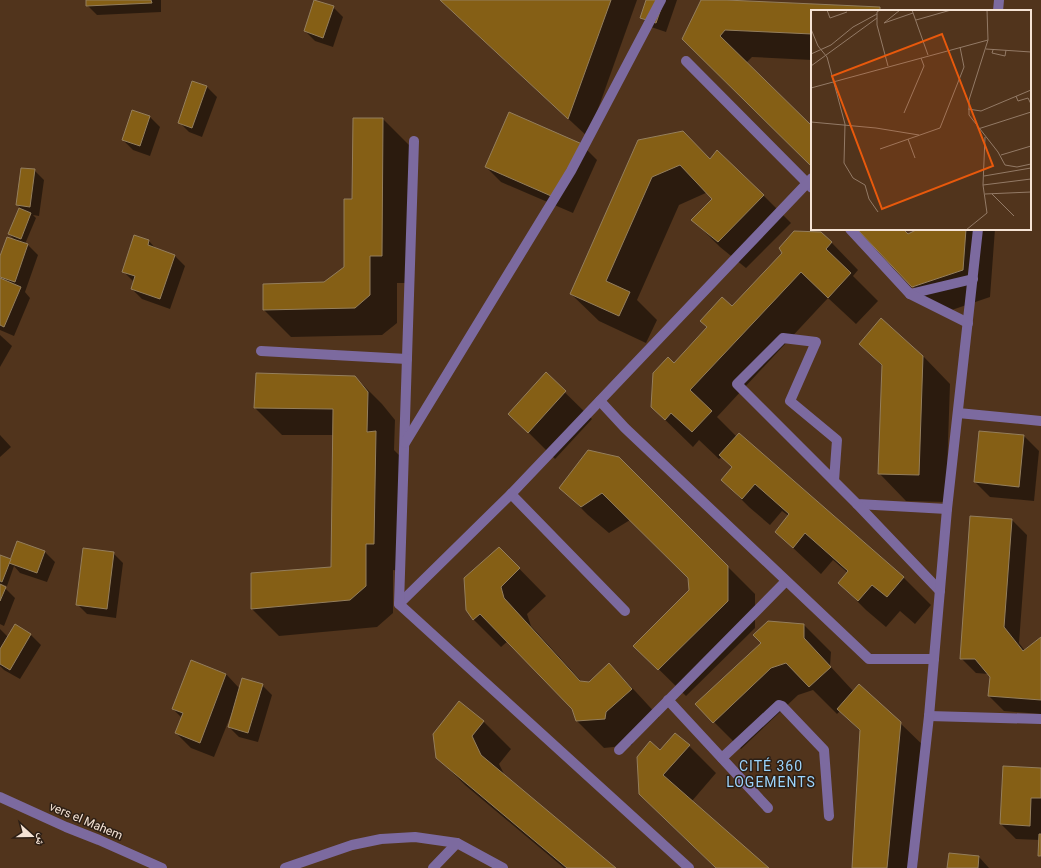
<svg xmlns="http://www.w3.org/2000/svg" width="1041" height="868" viewBox="0 0 1041 868" font-family="Roboto,'Noto Naskh Arabic',sans-serif">
<style>
.shadow{fill:#0007}
.building{fill:#855f15;stroke:#947e5c}
.lines{fill:none;stroke-linecap:round;stroke-linejoin:round}
.lane{stroke:#7c6a9f;stroke-width:10}
.street{stroke:#7c6a9f;stroke-width:10}
.labels{text-anchor:middle;dominant-baseline:central;stroke-width:3;stroke-linejoin:round;paint-order:stroke}
.street-label{font-size:12px;fill:#f5e3d5;stroke:#2d1f15}
.quarter-label{font-size:14px;letter-spacing:1px;fill:#9cd4fc;stroke:#2d1f15}
.inset-road{fill:none;stroke:#937a66;stroke-width:1}
.view{fill:#e8590c;fill-opacity:0.15;stroke:#e8590c;stroke-width:2}
.inset-edge{fill:none;stroke:#f5e3d5;stroke-width:2}
</style>
<rect width="100%" height="100%" fill="#51341c"/>
<!-- shadow -->
<g class="shadow">
<polygon points="87,0 161,0 161,12 97,15 87,5"/>
<polygon points="440,0 637,0 588,137"/>
<polygon points="647,0 677,0 666,32 651,27 641,17"/>
<polygon points="702,0 879,8 882,11 812,11 812,60 752,57 746,63 812,128 812,166 711,67"/>
<polygon points="333,7 343,17 333,47 315,41 305,31"/>
<polygon points="207,87 217,97 202,137 189,132 179,122"/>
<polygon points="133,112 150,117 160,127 150,156 133,150 123,140"/>
<polygon points="383,119 410,146 409,283 397,283 397,323 382,335 291,337 264,310 324,283 345,267 353,200"/>
<polygon points="639,141 763,195 791,223 746,268 720,247 693,220 714,199 708,192 679,205 637,300 657,320 646,343 599,321 571,294"/>
<polygon points="582,145 597,160 573,213 501,182 486,167"/>
<polygon points="34,170 44,180 39,216 33,215 36,218 25,244 28,245 38,255 25,292 30,298 14,336 0,330 0,259 16,241 9,234 20,208 17,204"/>
<polygon points="858,229 903,229 909,235 920,229 995,229 990,297 940,314"/>
<polygon points="135,236 149,241 157,250 175,256 185,266 170,309 142,299 132,289 134,282 123,271"/>
<polygon points="831,242 858,270 853,276 878,301 856,324 828,298 717,417 737,437 739,434 904,578 931,605 915,624 900,611 886,627 866,610 839,583 848,573 833,560 821,574 776,532 789,516 782,511 770,525 749,507 722,480 733,468 722,457 719,459 699,440 693,447 652,407 674,364 732,308"/>
<polygon points="0,335 12,346 0,367"/>
<polygon points="860,344 923,356 950,384 946,502 906,501 879,473 883,367"/>
<polygon points="546,374 592,419 555,459 510,414"/>
<polygon points="355,377 382,404 395,420 394,450 403,459 401,571 393,570 393,613 377,627 279,636 252,609 332,568 333,435 282,435 255,408"/>
<polygon points="980,432 1024,436 1039,451 1034,501 990,497 975,482"/>
<polygon points="0,435 11,447 0,457"/>
<polygon points="619,458 755,594 755,628 686,696 635,646 690,591 688,578 630,520 609,533 588,515 561,488"/>
<polygon points="1012,520 1027,535 1019,643 1025,651 1041,638 1041,714 1004,711 989,696 991,677 988,674 976,673 961,658"/>
<polygon points="499,548 546,596 527,614 531,626 582,682 590,683 609,664 636,692 659,717 633,740 632,745 604,748 577,721 572,709 508,641 501,647 474,620 467,609"/>
<polygon points="45,552 55,562 47,582 20,573 14,566 7,586 1,584 0,585 5,588 15,598 4,626 0,624 0,556 11,560"/>
<polygon points="113,553 123,563 116,618 87,614 77,604"/>
<polygon points="15,625 31,635 41,645 20,679 4,670 0,666 0,629 8,637"/>
<polygon points="804,625 831,652 830,666 854,692 900,723 928,750 917,868 853,868 861,732 840,711 837,714 813,690 798,695 741,749 714,722"/>
<polygon points="192,661 226,674 240,689 262,685 272,695 258,742 239,737 229,727 234,711 233,710 214,757 191,748 176,733 182,718 173,709"/>
<polygon points="460,702 484,722 511,749 499,764 505,776 614,868 564,868 465,785 437,757"/>
<polygon points="689,746 716,773 692,801 768,868 716,868 668,822 660,751"/>
<polygon points="1041,769 1041,857 1039,855 1040,840 1016,839 1001,824"/>
<polygon points="979,857 989,868 948,868"/>
</g>
<!-- building -->
<g class="building">
<polygon points="86,0 151,0 152,3 86,6"/>
<polygon points="314,0 334,6 323,38 304,31"/>
<polygon points="440,0 611,0 568,119"/>
<polygon points="646,0 664,0 656,23 640,18"/>
<polygon points="701,0 726,0 880,7 880,11 812,11 812,34 725,30 720,36 812,126 812,167 682,39"/>
<polygon points="192,81 207,86 192,128 178,123"/>
<polygon points="132,110 150,116 140,146 122,140"/>
<polygon points="509,112 582,144 558,199 485,167"/>
<polygon points="353,118 383,118 382,256 370,256 370,295 355,308 263,310 263,284 324,282 344,267 344,199 352,199"/>
<polygon points="683,131 710,159 717,150 764,195 718,242 691,220 712,199 680,165 652,177 606,281 630,292 619,316 570,294 638,140"/>
<polygon points="21,168 35,169 30,207 16,205"/>
<polygon points="19,208 31,213 21,239 8,234"/>
<polygon points="857,229 903,229 908,234 918,229 966,229 963,270 912,287"/>
<polygon points="794,231 821,232 832,242 826,249 851,273 828,298 801,272 690,390 712,411 692,432 671,413 665,420 651,407 653,373 668,357 674,363 707,327 700,321 722,297 732,306 782,253 779,248"/>
<polygon points="134,235 149,240 148,245 175,255 160,299 131,289 135,276 122,272"/>
<polygon points="7,237 28,244 15,282 0,277 0,256"/>
<polygon points="0,278 21,287 4,327 0,325"/>
<polygon points="881,318 923,356 919,475 878,474 882,365 859,344"/>
<polygon points="546,372 566,391 528,433 508,414"/>
<polygon points="256,373 355,376 368,392 367,432 376,431 374,544 366,544 366,586 350,600 251,609 251,573 331,567 333,409 254,408"/>
<polygon points="979,431 1024,435 1019,487 974,482"/>
<polygon points="739,433 904,577 887,597 872,585 858,601 838,583 848,571 805,533 793,548 775,532 789,514 755,484 742,499 721,480 732,467 719,455"/>
<polygon points="588,450 619,457 728,566 728,601 658,670 633,646 689,590 688,578 602,493 581,507 559,488"/>
<polygon points="970,516 1012,519 1004,627 1023,651 1041,637 1041,700 988,696 990,677 975,659 960,659"/>
<polygon points="17,541 45,551 37,573 9,563"/>
<polygon points="499,547 520,568 501,587 504,598 580,681 589,682 609,663 632,689 606,712 605,719 576,721 572,709 480,614 473,620 466,610 464,578"/>
<polygon points="83,548 114,552 107,609 76,605"/>
<polygon points="0,555 11,559 2,582 0,581"/>
<polygon points="0,584 6,587 0,601"/>
<polygon points="768,621 804,624 804,638 831,667 809,687 786,663 771,668 713,723 695,704 761,643 753,635"/>
<polygon points="15,624 31,634 10,670 0,664 0,649"/>
<polygon points="191,660 226,674 200,743 175,733 183,713 172,709"/>
<polygon points="242,678 263,684 248,733 228,727"/>
<polygon points="859,684 901,722 887,868 852,868 860,730 837,709"/>
<polygon points="459,701 484,721 472,736 481,755 616,868 567,868 436,758 433,734"/>
<polygon points="675,733 690,745 663,775 769,868 716,868 639,794 637,757 650,741 660,750"/>
<polygon points="1003,766 1041,768 1041,798 1031,798 1030,826 1000,824"/>
<polygon points="1039,834 1041,834 1041,856 1038,856"/>
<polygon points="949,853 979,856 978,868 947,868"/>
</g>
<g class="lines">
<!-- lane -->
<g class="lane">
<polyline points="686,61 812,188"/>
<polyline points="850,229 910,294 973,279"/>
<polyline points="910,294 968,323"/>
<polyline points="834,481 837,440 790,401 816,342 783,338 737,384 857,504 947,509"/>
<polyline points="511,494 625,611"/>
<polyline points="857,504 940,591"/>
<polyline points="399,604 511,494 812,178"/>
<polyline points="668,700 768,808"/>
<polyline points="619,750 786,581"/>
<polyline points="722,758 779,705 782,706 824,750 829,816"/>
</g>
<!-- street -->
<g class="street">
<polyline points="998,11 999,0"/>
<polyline points="414,141 399,604 689,868"/>
<polyline points="261,351 407,359"/>
<polyline points="600,401 625,428 869,659 934,659"/>
<polyline points="958,413 1041,421"/>
<polyline points="405,443 571,171 661,0"/>
<polyline points="929,716 1041,719"/>
<polyline points="0,797 66,827 99,840 162,868"/>
<polyline points="285,868 352,845 381,839 415,837 457,843 503,868"/>
<polyline points="433,868 457,843"/>
<polyline points="912,868 929,716 947,509 978,229"/>
</g>
</g>
<g class="labels">
<!-- street labels -->
<g class="street-label">
<text transform="translate(86 821) rotate(23)">vers el Mahem</text>
</g>
<!-- quarter labels -->
<g class="quarter-label">
<text x="771" y="766">CITÉ 360<tspan x="771" dy="16">LOGEMENTS</tspan></text>
</g>
</g>
<!-- overview -->
<g transform="translate(811 10)">
<rect width="220" height="220" fill="#51341c"/>
<path class="inset-road" d="M16,0L19,8L36,2M69,0L66,2V15L77,56M89,0L73,13L102,3M101,0L117,45M176,0L177,30L158,90V105L187,142L194,155L206,157L220,154M105,10L140,0M0,19L7,36L16,47L34,114L33,153L42,168L54,175L58,189L67,202M175,39L220,42M182,40L181,43L194,46L195,40M0,44L20,35L42,17L66,4M0,56L66,8M0,78L177,30M205,86L207,91L217,88L220,94M157,99L170,101L220,80M93,103L113,56L110,48M0,112L65,118L108,125M167,119L220,102M97,129L104,148M69,139L129,118L153,57L149,37M190,145L220,136M173,166L220,158M172,175L220,169M174,184L220,182M181,184L203,206M155,220L176,203L172,175L174,127"/>
<path class="view" d="M131,24L182,156L71,199L21,66Z"/>
<rect width="220" height="220" class="inset-edge"/>
</g>
<!-- north arrow -->
<g transform="translate(32 836) rotate(111)" stroke="#2d1f15" stroke-width="3" paint-order="stroke">
<path d="M0-3L7 15L0 10L-7 15Z" fill="#f5e3d5"/>
<text y="-6" font-size="11" font-weight="bold" text-anchor="middle" fill="#f5e3d5">ش</text>
</g>
</svg>
